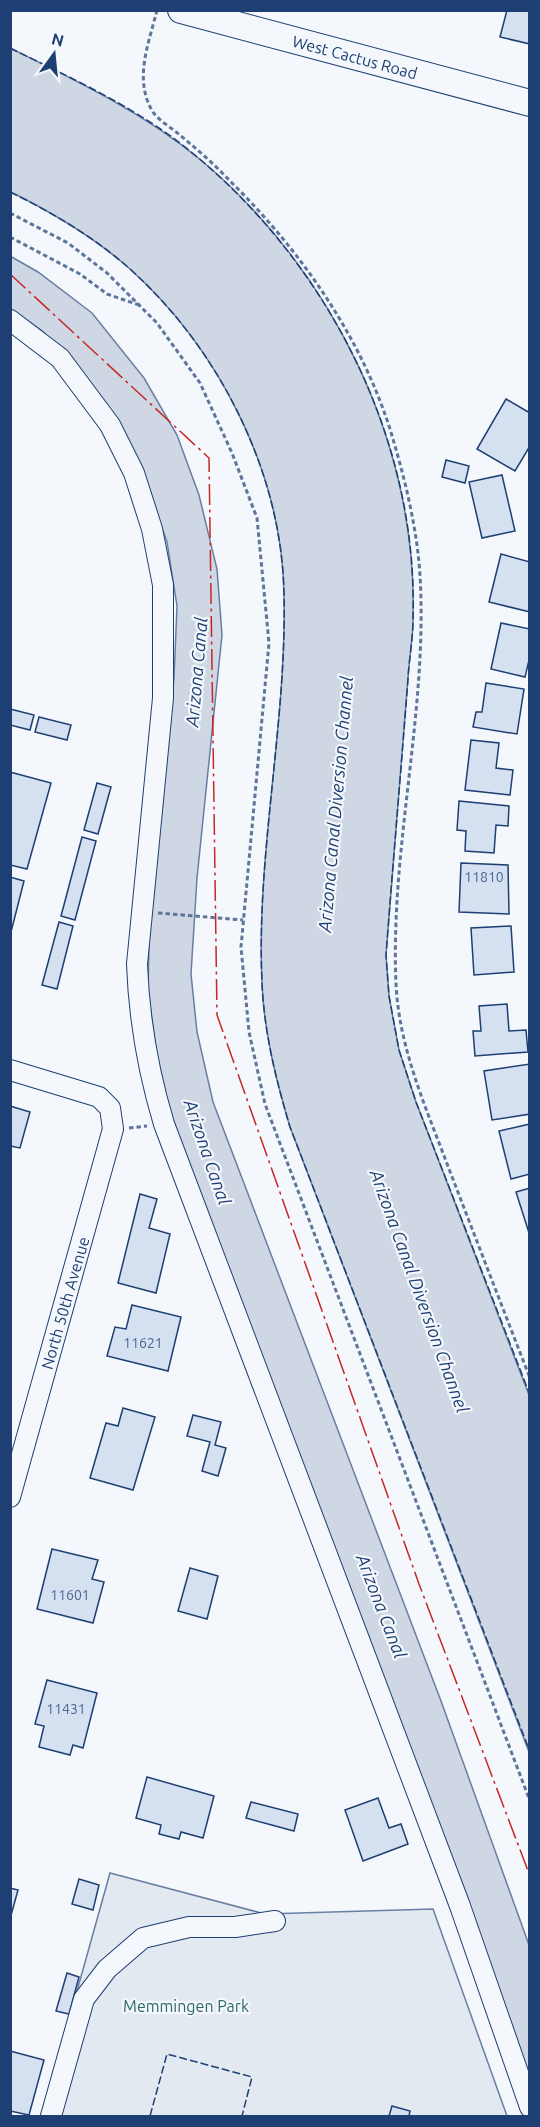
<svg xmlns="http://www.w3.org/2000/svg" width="540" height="2127" viewBox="0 0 540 2127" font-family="Ubuntu,sans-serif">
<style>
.green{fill:#e3e9f0;stroke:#687fa3;stroke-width:1.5}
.water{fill:#cfd7e4;stroke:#687fa3;stroke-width:1.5}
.building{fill:#d5e0f0;stroke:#1d3f73;stroke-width:1.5}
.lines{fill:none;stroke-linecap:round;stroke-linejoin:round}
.minor-casing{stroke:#1d3f73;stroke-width:22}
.major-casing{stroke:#1d3f73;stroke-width:28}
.path{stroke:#5e769c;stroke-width:3;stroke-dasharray:4.5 3;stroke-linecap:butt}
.minor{stroke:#f4f7fb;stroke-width:20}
.major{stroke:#f4f7fb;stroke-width:26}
.fence{stroke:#1d3f73;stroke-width:1.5;stroke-dasharray:8 3;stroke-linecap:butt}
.power{stroke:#c62828;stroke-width:1.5;stroke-dasharray:21 4.5 3 4.5;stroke-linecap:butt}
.labels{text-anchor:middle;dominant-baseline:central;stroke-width:4.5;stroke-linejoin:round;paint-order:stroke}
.number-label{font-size:14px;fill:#4b6792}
.street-label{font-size:16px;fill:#1d3f73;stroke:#f4f7fb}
.park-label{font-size:16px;fill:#2c6c60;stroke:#f4f7fb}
.water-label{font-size:18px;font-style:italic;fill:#1d3f73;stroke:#f4f7fb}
</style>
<rect width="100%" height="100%" fill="#f4f7fb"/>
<!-- green -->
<polygon class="green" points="110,1873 265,1914 433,1909 507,2116 42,2116"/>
<!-- water -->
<g class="water">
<path d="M10,48C77,81 144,113 202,161C333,271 418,446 413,619C413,639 409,659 408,678C401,771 393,862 386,955L389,996L399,1050L416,1102L529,1395V1752L290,1127C276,1080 264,1032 262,983C256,853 287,724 284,594C282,473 219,349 130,269C94,237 53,213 11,192Z"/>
<polygon points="10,256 38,272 92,313 144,378 177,435 199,495 217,569 222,635 197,878 191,974 197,1032 213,1102 441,1701 529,1945 529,2074 396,1709 171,1120 157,1056 148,991 150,893 174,678 177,606 167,542 141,468 70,357 41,330 11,309"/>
</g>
<!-- building -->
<g class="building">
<polygon points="507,10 530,10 530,44 500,37"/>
<polygon points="506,399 530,413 530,446 515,471 477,449"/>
<polygon points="446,460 469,466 465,483 442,477"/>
<polygon points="502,475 515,531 482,538 469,482"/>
<polygon points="501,554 530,562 530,612 489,602"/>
<polygon points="501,623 530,629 530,656 525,677 491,669"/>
<polygon points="486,683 524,689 517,734 473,727 476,712 482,712"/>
<polygon points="10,709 34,715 30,730 10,725"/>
<polygon points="39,717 71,725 67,740 35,732"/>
<polygon points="471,740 499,743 496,768 513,770 510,795 465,790"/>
<polygon points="10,772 51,783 27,869 10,865"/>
<polygon points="97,783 111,787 98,834 84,830"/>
<polygon points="459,801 509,806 508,826 496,825 494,853 465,851 466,831 457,830"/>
<polygon points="82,837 96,841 75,920 61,916"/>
<polygon points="461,863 508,865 509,914 459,912"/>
<polygon points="10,877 24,881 11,932 10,932"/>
<polygon points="59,922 73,926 57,989 42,985"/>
<polygon points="511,926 514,972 474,975 471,928"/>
<polygon points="507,1004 509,1031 526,1030 528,1052 475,1056 473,1031 481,1031 479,1006"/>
<polygon points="530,1064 530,1114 492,1120 484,1071"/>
<polygon points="10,1106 30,1112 20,1148 10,1146"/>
<polygon points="530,1124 530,1174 511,1179 499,1131"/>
<polygon points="530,1188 530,1236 516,1192"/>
<polygon points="140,1194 157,1199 149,1228 170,1234 156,1293 118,1283"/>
<polygon points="132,1305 181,1317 168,1371 107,1356 115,1327 126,1329"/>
<polygon points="123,1408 155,1417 133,1490 90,1478 106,1423 118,1426"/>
<polygon points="193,1415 221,1422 215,1445 226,1448 218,1476 202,1471 210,1442 187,1436"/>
<polygon points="52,1549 98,1560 92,1579 104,1582 93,1623 37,1609"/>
<polygon points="190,1568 218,1576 207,1619 178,1611"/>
<polygon points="47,1680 97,1693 83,1748 73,1745 70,1755 39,1747 44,1726 35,1724"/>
<polygon points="147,1777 214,1796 203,1838 181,1832 179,1839 159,1834 161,1825 136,1818"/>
<polygon points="378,1798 389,1828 401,1824 408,1844 363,1861 345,1810"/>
<polygon points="251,1802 298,1814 294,1831 246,1818"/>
<polygon points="79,1879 99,1885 93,1910 72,1904"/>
<polygon points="10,1888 18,1890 10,1919"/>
<polygon points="67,1973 79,1977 69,2014 56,2011"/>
<polygon points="10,2051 44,2060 29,2115 10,2111"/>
<polygon points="392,2106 410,2111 409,2116 389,2116"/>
</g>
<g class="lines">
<!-- minor casing -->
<g class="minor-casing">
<g id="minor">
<path d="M10,320L60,358L110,425L134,473L152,529L163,585V698L137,964C139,1019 148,1071 164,1124L460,1906L530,2107"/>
<polyline points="10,1070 99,1097 110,1108 113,1129 10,1497"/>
<polyline points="51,2116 84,1999 107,1969 143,1938 189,1927 235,1927 275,1921"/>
</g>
</g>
<!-- major casing -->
<g class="major-casing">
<polyline id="major" points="181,10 530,103"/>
</g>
<!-- path -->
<g class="path">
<path d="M157,10C149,43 133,80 153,112C159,121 172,128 181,136C198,150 215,165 230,181C300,250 360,335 390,429C404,475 417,527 420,575C428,712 390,847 396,984C399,1049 427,1110 449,1169C476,1239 503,1309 530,1378"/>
<polyline points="10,213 68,243 107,273 157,323 200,383 232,453 257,518 269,643 241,947 249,1032 265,1104 530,1801"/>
<polyline points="10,237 80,274 107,294 139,305"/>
<polyline points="158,913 243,920"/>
<polyline points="129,1128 147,1126"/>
</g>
<!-- minor -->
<use href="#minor" class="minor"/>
<!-- major -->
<use href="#major" class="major"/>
<!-- fence -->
<g class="fence">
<path d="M10,48C65,75 122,101 172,137C320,248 419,432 413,619C413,639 409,659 408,679C401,771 393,862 386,955L389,996L399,1050L416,1102L530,1395"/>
<path d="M10,192C53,213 94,237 130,269C219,349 282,473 284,594C287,724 256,853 262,983C264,1032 276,1080 290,1127L530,1752"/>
<polyline points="150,2116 167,2054 252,2077 242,2116"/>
</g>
<!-- power -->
<polyline class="power" points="10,274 209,458 217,1015 419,1584 530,1876"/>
</g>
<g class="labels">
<!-- number labels -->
<g class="number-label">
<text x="484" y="877">11810</text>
<text x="143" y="1343">11621</text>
<text x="70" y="1595">11601</text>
<text x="66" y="1709">11431</text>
</g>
<!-- street labels -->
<g class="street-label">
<text transform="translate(355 57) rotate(15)">West Cactus Road</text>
<text transform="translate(65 1303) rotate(-74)">North 50th Avenue</text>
</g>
<!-- park labels -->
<g class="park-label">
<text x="186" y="2006">Memmingen Park</text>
</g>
<!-- water labels -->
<g class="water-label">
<text transform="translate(196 672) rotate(-85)">Arizona Canal</text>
<text transform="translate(335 804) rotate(-85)">Arizona Canal Diversion Channel</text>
<text transform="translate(208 1152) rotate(71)">Arizona Canal</text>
<text transform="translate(420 1291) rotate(70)">Arizona Canal Diversion Channel</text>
<text transform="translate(382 1606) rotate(69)">Arizona Canal</text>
</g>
</g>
<!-- border -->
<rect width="540" height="2127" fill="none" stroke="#1d3f73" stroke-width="24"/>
<!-- north arrow -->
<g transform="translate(54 54) rotate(15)" stroke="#f4f7fb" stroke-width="4.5" paint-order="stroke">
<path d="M0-4.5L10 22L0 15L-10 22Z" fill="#1d3f73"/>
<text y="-9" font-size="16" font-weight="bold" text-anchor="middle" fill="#1d3f73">N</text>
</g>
</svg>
